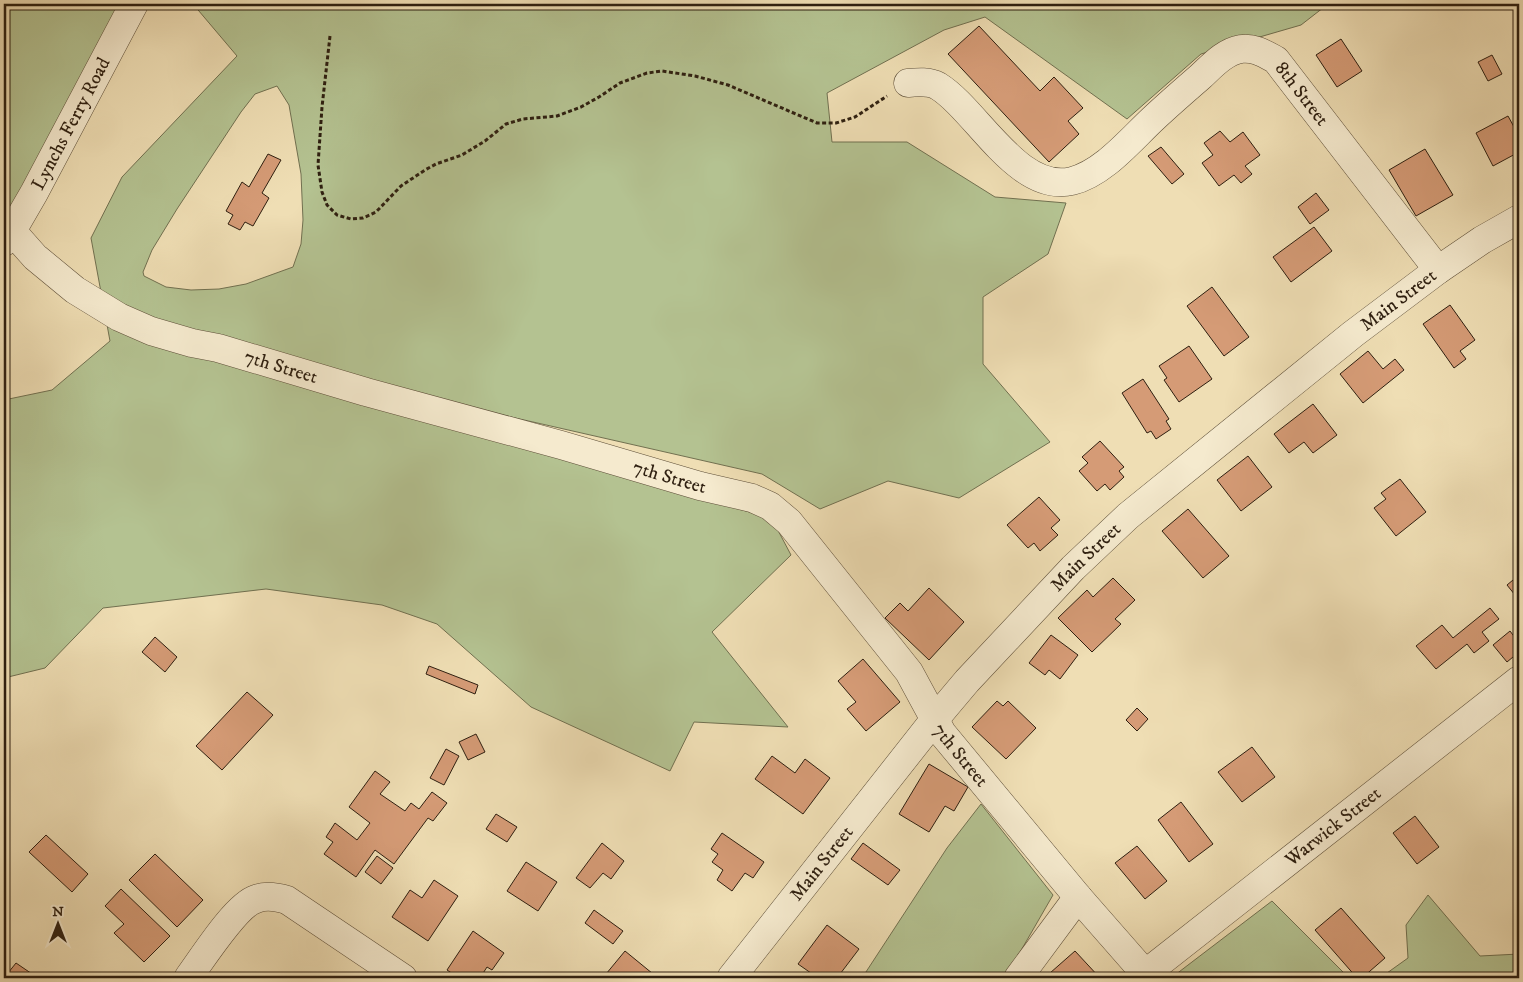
<svg xmlns="http://www.w3.org/2000/svg" width="1523" height="982" viewBox="0 0 1523 982" font-family="'IM FELL DW Pica',serif">
<style>
.green{fill:#b4c291;stroke:#717050;fill-rule:evenodd}
.building{fill:#d59b76;stroke:#2e1f10}
.lines{fill:none;stroke-linecap:round;stroke-linejoin:round}
.minor-casing{stroke:#5e4f39;stroke-width:29}
.path{stroke:#2e1f10;stroke-width:3;stroke-dasharray:4 2.5;stroke-linecap:butt}
.minor{stroke:#f5eace;stroke-width:28}
.labels{text-anchor:middle;dominant-baseline:central;stroke-width:4;stroke-linejoin:round;paint-order:stroke}
.street-label{font-size:19px;fill:#2e1f10;stroke:#f5eace}
</style>
<rect width="100%" height="100%" fill="#efdeb4"/>
<filter id="stains"><feTurbulence type="fractalNoise" baseFrequency=".004" numOctaves="4"/><feColorMatrix values="0 0 0 0 .2 0 0 0 0 .09 0 0 0 0 .02 0 0 0 .5 -.17"/></filter>
<radialGradient id="worn" r=".72"><stop offset=".6" stop-color="#630" stop-opacity="0"/><stop offset="1" stop-color="#630" stop-opacity=".3"/></radialGradient>
<!-- green -->
<g class="green">
<polygon points="4,4 122,4 4,223"/>
<path d="M193,4H1328L1301,25L1201,54L1127,119L985,17L944,30L827,93L832,142H907L995,197L1066,203L1048,254L983,297V364L1050,442L959,498L888,481L820,509L762,474L467,407L644,479L772,519L791,555L712,632L788,727L694,722L670,771L531,707L437,624L382,605L266,589L103,608L45,668L4,678V400L52,390L110,341L91,238L122,177L237,56ZM277,86L289,105L301,174L303,220L301,244L293,267L246,284L219,289L191,290L166,287L144,276L143,272L152,250L177,209L241,112L255,94Z"/>
<polygon points="981,804 1053,895 1008,973 1003,978 862,978 947,848"/>
<polygon points="1428,895 1480,956 1519,954 1519,978 1380,978 1408,958 1406,925"/>
<polygon points="1272,901 1349,978 1171,978"/>
</g>
<!-- building -->
<g class="building">
<polygon points="979,26 1040,91 1054,77 1083,108 1068,121 1079,134 1049,162 948,54"/>
<polygon points="1341,39 1362,71 1337,87 1316,55"/>
<polygon points="1492,55 1502,74 1488,81 1478,62"/>
<polygon points="1508,116 1519,136 1519,152 1493,166 1476,133"/>
<polygon points="1220,131 1230,142 1243,132 1260,155 1245,166 1252,174 1241,183 1234,175 1219,186 1202,163 1213,155 1204,143"/>
<polygon points="1161,147 1184,174 1172,184 1148,156"/>
<polygon points="1425,149 1453,195 1416,216 1389,170"/>
<polygon points="268,154 281,160 262,193 269,198 253,226 245,222 240,230 228,224 233,215 226,211 242,182 249,187"/>
<polygon points="1316,193 1329,210 1310,224 1298,207"/>
<polygon points="1314,227 1332,251 1291,282 1273,257"/>
<polygon points="1212,287 1249,337 1224,356 1187,306"/>
<polygon points="1450,305 1475,340 1460,351 1466,359 1454,368 1423,324"/>
<polygon points="1189,346 1212,379 1179,402 1164,380 1167,378 1159,366"/>
<polygon points="1368,351 1383,369 1395,359 1404,370 1363,403 1340,374"/>
<polygon points="1143,379 1169,419 1166,421 1171,429 1156,439 1151,431 1147,433 1122,393"/>
<polygon points="1313,404 1337,435 1313,453 1304,442 1289,453 1274,434"/>
<polygon points="1100,441 1124,467 1119,471 1124,477 1110,490 1105,484 1097,491 1079,471 1088,463 1082,457"/>
<polygon points="1248,456 1272,487 1241,511 1217,480"/>
<polygon points="1400,479 1426,512 1396,536 1374,508 1386,499 1381,493"/>
<polygon points="1039,497 1060,520 1051,528 1058,535 1040,551 1034,543 1028,548 1007,525"/>
<polygon points="1188,509 1229,556 1203,578 1162,531"/>
<polygon points="1519,575 1519,600 1507,585"/>
<polygon points="1113,578 1135,600 1115,619 1121,624 1092,652 1058,618 1087,590 1093,597"/>
<polygon points="929,588 964,622 929,660 885,618 900,603 908,611"/>
<polygon points="1490,608 1499,619 1482,632 1489,641 1474,653 1467,644 1436,669 1416,646 1442,625 1453,638"/>
<polygon points="1510,631 1519,643 1519,652 1507,662 1493,645"/>
<polygon points="1051,635 1078,655 1060,679 1049,670 1045,675 1029,663"/>
<polygon points="155,637 177,657 165,672 142,652"/>
<polygon points="863,659 900,702 866,731 847,709 856,702 838,681"/>
<polygon points="429,666 478,685 475,694 426,674"/>
<polygon points="247,692 273,715 222,770 196,746"/>
<polygon points="997,701 1003,706 1008,701 1036,728 1006,759 972,727"/>
<polygon points="1137,708 1148,719 1137,731 1126,720"/>
<polygon points="476,734 485,752 468,760 459,742"/>
<polygon points="1252,747 1275,777 1242,802 1218,772"/>
<polygon points="446,749 459,756 444,785 430,778"/>
<polygon points="772,756 795,773 805,759 830,778 803,814 755,779"/>
<polygon points="929,764 968,787 954,811 945,806 929,832 899,814"/>
<polygon points="375,771 390,782 380,794 405,811 411,803 419,809 432,792 447,803 433,821 428,818 394,864 375,850 356,877 324,854 333,842 326,837 335,823 357,840 370,823 349,807"/>
<polygon points="1181,802 1213,844 1189,862 1158,820"/>
<polygon points="496,814 517,827 507,842 486,829"/>
<polygon points="1415,816 1439,847 1417,864 1393,833"/>
<polygon points="722,833 764,862 753,878 745,873 732,891 717,880 723,870 712,862 718,854 711,849"/>
<polygon points="46,835 88,874 72,892 29,852"/>
<polygon points="602,843 624,861 611,879 603,873 590,888 576,878"/>
<polygon points="863,843 900,870 888,885 851,859"/>
<polygon points="1137,846 1167,881 1145,899 1115,863"/>
<polygon points="155,854 203,900 177,927 129,880"/>
<polygon points="377,856 393,868 381,884 365,872"/>
<polygon points="526,862 557,882 538,911 507,891"/>
<polygon points="434,880 458,896 428,941 392,917 410,890 422,898"/>
<polygon points="121,889 170,936 144,962 114,933 124,924 105,906"/>
<polygon points="1341,908 1385,958 1362,978 1357,978 1315,930"/>
<polygon points="594,910 623,931 613,944 585,923"/>
<polygon points="827,925 859,949 837,978 818,978 798,964"/>
<polygon points="473,931 504,953 492,970 487,967 480,978 459,978 447,970"/>
<polygon points="625,951 658,978 612,978 606,974"/>
<polygon points="1075,951 1100,978 1055,978 1050,973"/>
<polygon points="16,963 38,978 4,978"/>
</g>
<g class="lines">
<!-- minor casing -->
<g class="minor-casing">
<g id="minor">
<path id="s1" d="M908,83C918,82 929,81 938,86C977,110 1018,194 1072,181C1104,173 1131,139 1155,117C1170,103 1185,90 1200,77C1212,66 1224,52 1241,49C1254,47 1265,54 1276,60L1438,270"/>
<path id="s2" d="M12,231L35,257L75,290L119,317L151,331L192,343L218,348L366,392L561,445L700,486L752,498L770,506L789,522L909,672L942,733L1078,897L1149,978"/>
<path id="s3" d="M4,242L12,231L34,193L134,4"/>
<path id="s4" d="M1145,974L1519,680"/>
<path d="M188,978C202,959 236,905 256,899C266,895 277,897 287,900L403,978"/>
<path id="s5" d="M731,978L935,719L967,681L1073,568L1128,516L1353,334L1438,270L1482,240L1519,219"/>
<polyline points="1018,978 1078,897"/>
</g>
</g>
<!-- path -->
<polyline class="path" points="330,36 322,107 318,165 322,192 327,205 337,215 351,219 363,218 376,212 401,186 425,170 436,164 462,155 485,141 506,124 523,119 557,116 581,107 599,97 620,83 647,73 662,71 695,76 728,85 817,123 836,123 855,117 887,96"/>
<!-- minor -->
<use href="#minor" class="minor"/>
</g>
<g class="labels">
<!-- street labels -->
<g class="street-label">
<text stroke="none"><textPath href="#s1" startOffset="498">8th Street</textPath></text>
<text stroke="none"><textPath href="#s3" startOffset="136">Lynchs Ferry Road</textPath></text>
<text stroke="none"><textPath href="#s5" startOffset="956">Main Street</textPath></text>
<text stroke="none"><textPath href="#s2" startOffset="308">7th Street</textPath></text>
<text stroke="none"><textPath href="#s2" startOffset="712">7th Street</textPath></text>
<text stroke="none"><textPath href="#s5" startOffset="551">Main Street</textPath></text>
<text stroke="none"><textPath href="#s2" startOffset="1132">7th Street</textPath></text>
<text stroke="none"><textPath href="#s4" startOffset="239">Warwick Street</textPath></text>
<text stroke="none"><textPath href="#s5" startOffset="146">Main Street</textPath></text>
</g>
</g>
<!-- margin -->
<rect width="1523" height="982" fill="none" stroke="#efdeb4" stroke-width="20"/>
<rect x="5" y="5" width="1513" height="972" fill="none" stroke="#2e1f10" stroke-width="2.5"/>
<rect x="10" y="10" width="1503" height="962" fill="none" stroke="#2e1f10"/>
<!-- north arrow -->
<g transform="translate(58 924)" stroke="#f5eace" stroke-width="4" paint-order="stroke">
<path d="M0-4L9 19L0 12L-9 19Z" fill="#2e1f10"/>
<text y="-8" font-size="14" font-weight="bold" text-anchor="middle" fill="#2e1f10">N</text>
</g>
<rect width="100%" height="100%" filter="url(#stains)"/>
<rect width="100%" height="100%" fill="url(#worn)"/>
</svg>
